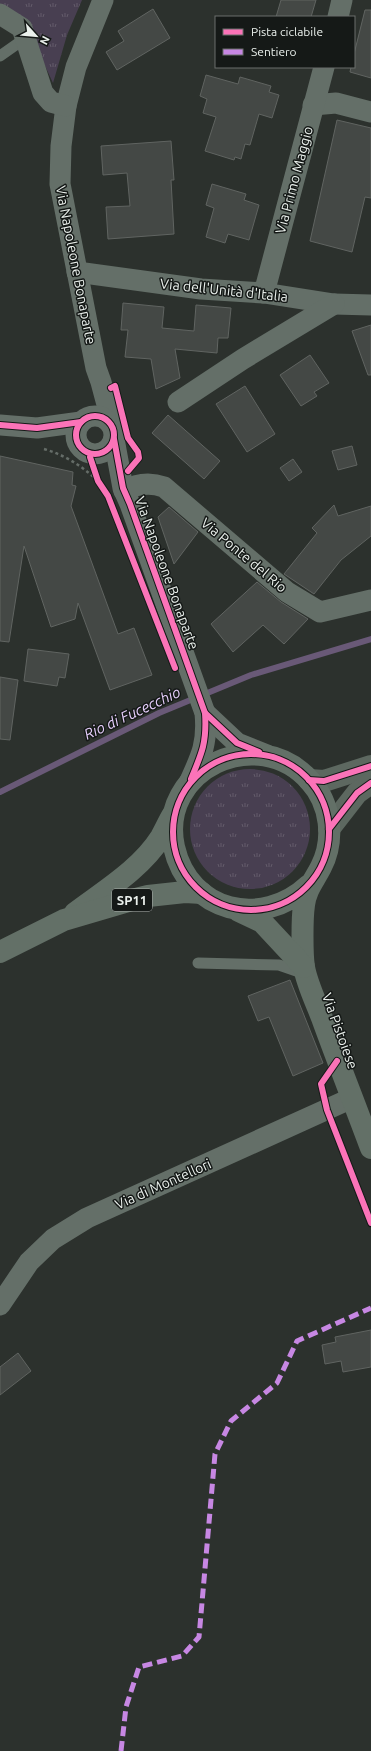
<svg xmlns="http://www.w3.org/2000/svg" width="371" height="1751" viewBox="0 0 371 1751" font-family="Ubuntu,sans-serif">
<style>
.grass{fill:url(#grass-tufts)}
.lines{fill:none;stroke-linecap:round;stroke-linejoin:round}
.stream{stroke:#695977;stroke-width:6}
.building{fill:#444845;stroke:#606461}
.path{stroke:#656d68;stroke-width:2.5;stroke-dasharray:3 3;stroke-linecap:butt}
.lane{stroke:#646f68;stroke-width:11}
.street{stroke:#646f68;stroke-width:21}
.secondary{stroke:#5d6860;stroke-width:22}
.primary{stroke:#637067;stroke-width:22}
.quiet{stroke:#c787e3;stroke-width:5;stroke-dasharray:10 5;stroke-linecap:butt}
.cycleway-casing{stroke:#151917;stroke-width:8}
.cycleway{stroke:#fb73b8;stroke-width:6}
.labels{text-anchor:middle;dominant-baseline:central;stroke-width:3;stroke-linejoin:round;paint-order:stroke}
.shield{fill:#151917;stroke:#abb0ad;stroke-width:1}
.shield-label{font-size:13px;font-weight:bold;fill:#ebf1ed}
.street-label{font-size:14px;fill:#ebf1ed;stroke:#151917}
.water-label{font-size:15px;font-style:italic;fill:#e7cffd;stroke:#151917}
</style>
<defs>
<pattern id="grass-tufts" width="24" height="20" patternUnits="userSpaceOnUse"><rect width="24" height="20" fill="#483f51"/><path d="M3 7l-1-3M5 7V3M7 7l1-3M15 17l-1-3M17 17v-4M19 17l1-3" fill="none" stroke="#635b6a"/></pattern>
</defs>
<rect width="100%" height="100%" fill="#2c312d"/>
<!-- grass -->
<g class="grass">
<polygon points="0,0 82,0 67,35 53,83 27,27 0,4"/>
<circle cx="250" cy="829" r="60"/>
</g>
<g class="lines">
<!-- stream -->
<polyline class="stream" points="0,792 159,713 251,675 371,639"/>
</g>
<!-- building -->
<g class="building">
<polygon points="281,0 316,0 311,17 276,17"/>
<polygon points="153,9 170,38 117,70 106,52 124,41 118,31"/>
<polygon points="365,10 371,10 371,78 350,72 351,67 354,67 354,54"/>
<polygon points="206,75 238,84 240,77 271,86 269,92 279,95 272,118 259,114 250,145 245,144 241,159 235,157 234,160 205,151 216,117 203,113 207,99 200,96"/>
<polygon points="337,120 371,128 371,198 365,197 352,252 310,241"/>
<polygon points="171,141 174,180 171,180 174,234 108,239 106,207 130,206 127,173 103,175 101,146"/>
<polygon points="212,184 246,194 244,200 259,205 249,240 228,234 225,243 206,237 214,208 206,205"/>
<polygon points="123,303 164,307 162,328 194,331 196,305 231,308 228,338 218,338 217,353 175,349 180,378 156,389 151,359 125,357 128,330 121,330"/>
<polygon points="371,325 371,375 368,375 352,331"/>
<polygon points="310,355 329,383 314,392 317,396 301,406 280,375"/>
<polygon points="245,386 275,434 247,452 216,404"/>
<polygon points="168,415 220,461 204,479 152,433"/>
<polygon points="352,446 357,465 338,470 332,451"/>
<polygon points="0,456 73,472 72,485 76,486 71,506 118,634 134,628 152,675 110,690 78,603 75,619 51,627 24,546 9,642 0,641"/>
<polygon points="293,459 302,472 289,481 280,468"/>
<polygon points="334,505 338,516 371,506 371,536 341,560 314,594 284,574 317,533 312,528"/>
<polygon points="169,507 198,532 174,564 158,517"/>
<polygon points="257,582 281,602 308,619 284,644 263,625 233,652 211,624"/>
<polygon points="28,649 69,654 65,678 59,677 57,686 24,681"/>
<polygon points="0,677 18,680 10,740 0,739"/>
<polygon points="290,980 323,1063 293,1076 269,1017 258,1021 248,996"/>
<polygon points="371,1330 371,1367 343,1372 341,1361 325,1364 322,1345 336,1342 335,1337"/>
<polygon points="18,1353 31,1371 0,1395 0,1367"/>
</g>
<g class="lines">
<!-- path -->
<path class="path" d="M44,449C65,455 82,466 98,481"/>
<!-- lane -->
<g class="lane">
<polyline points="0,56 27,37"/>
<polyline points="198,963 279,965 305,974"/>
</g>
<!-- street -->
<g class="street">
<polyline points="103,0 76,67 66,106 61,146 60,184 96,368 101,382 113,427"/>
<polyline points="0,14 22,28 43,93 51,102 66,106"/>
<polyline points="338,17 342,0"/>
<polyline points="313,105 336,103 371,112"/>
<polyline points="77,272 201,289 264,293 334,304 371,305"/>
<polyline points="264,293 324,67"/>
<polyline points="178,402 243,359 334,304"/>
<circle cx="95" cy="435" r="19"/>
<polyline points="0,425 37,428 81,422"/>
<path d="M114,439L123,488L130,504L205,713C208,744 201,757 188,785"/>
<path d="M124,491C136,484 150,482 164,487L287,592L320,612L371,600"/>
<polyline points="205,713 237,743 267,755"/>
<polyline points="0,1305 29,1262 53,1239 87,1218 352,1098"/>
</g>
<!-- secondary -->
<g class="secondary">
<polyline points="309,780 324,781 371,766"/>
<polyline points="329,829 357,793 371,783"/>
</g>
<!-- primary -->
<g class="primary">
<path d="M309,885C262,929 189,913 174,847C157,769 258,722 310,781C331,804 335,840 321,867C314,881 306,889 304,905C302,918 302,955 304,967C307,984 316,1002 322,1018C338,1062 355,1105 371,1148"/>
<polyline points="239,911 262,922 304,967"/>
<path d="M75,913C104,891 141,869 161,837C165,830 168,823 172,816"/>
<polyline points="0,952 64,920 132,900 148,896 185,892 202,893"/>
</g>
<!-- quiet -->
<polyline class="quiet" points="121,1751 126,1707 139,1667 182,1656 199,1637 215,1454 231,1421 277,1383 297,1341 371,1308"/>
<!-- cycleway casing -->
<g class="cycleway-casing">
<g id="cycleway">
<polyline points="111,388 115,386 128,438 138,452 139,458 128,471"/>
<circle cx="95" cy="435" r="19"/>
<polyline points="0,425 37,428 81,422"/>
<path d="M114,439L123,488L130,504L205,713C207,742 202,753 191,779"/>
<polyline points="90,457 98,481 108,496 175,668"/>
<polyline points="205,713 237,743 259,752"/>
<circle cx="251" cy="832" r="78"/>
<polyline points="309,780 324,781 371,766"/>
<polyline points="329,829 357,793 371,783"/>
<polyline points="337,1061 321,1084 327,1110 371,1223"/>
</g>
</g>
<!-- cycleway -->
<use href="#cycleway" class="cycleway"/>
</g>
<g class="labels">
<!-- shield labels -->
<rect class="shield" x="112" y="889" width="40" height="22" rx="3"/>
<g class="shield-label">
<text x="132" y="900">SP11</text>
</g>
<!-- street labels -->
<g class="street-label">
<text transform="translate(294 180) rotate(-75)">Via Primo Maggio</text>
<text transform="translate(76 265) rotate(79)">Via Napoleone Bonaparte</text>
<text transform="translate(224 290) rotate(6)">Via dell'Unità d'Italia</text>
<text transform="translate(244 555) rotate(40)">Via Ponte del Rio</text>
<text transform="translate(167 573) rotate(70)">Via Napoleone Bonaparte</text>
<text transform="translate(340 1031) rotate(70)">Via Pistoiese</text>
<text transform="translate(163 1184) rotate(-24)">Via di Montellori</text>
</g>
<!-- water labels -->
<g class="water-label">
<text transform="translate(132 713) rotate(-25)">Rio di Fucecchio</text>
</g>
</g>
<!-- legend -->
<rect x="215" y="16" width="140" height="52" fill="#151917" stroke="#6b6f6d"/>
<rect x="223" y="29" width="20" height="6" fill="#fb73b8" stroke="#6b6f6d"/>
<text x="251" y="36" font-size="12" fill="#ebf1ed">Pista ciclabile</text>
<rect x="223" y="49" width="20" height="6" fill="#c787e3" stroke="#6b6f6d"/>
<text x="251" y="56" font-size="12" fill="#ebf1ed">Sentiero</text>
<!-- north arrow -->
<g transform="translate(36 36) rotate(117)" stroke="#151917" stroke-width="3" paint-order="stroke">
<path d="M0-3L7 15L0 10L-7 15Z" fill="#ebf1ed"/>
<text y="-6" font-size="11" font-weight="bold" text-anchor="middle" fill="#ebf1ed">N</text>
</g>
</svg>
